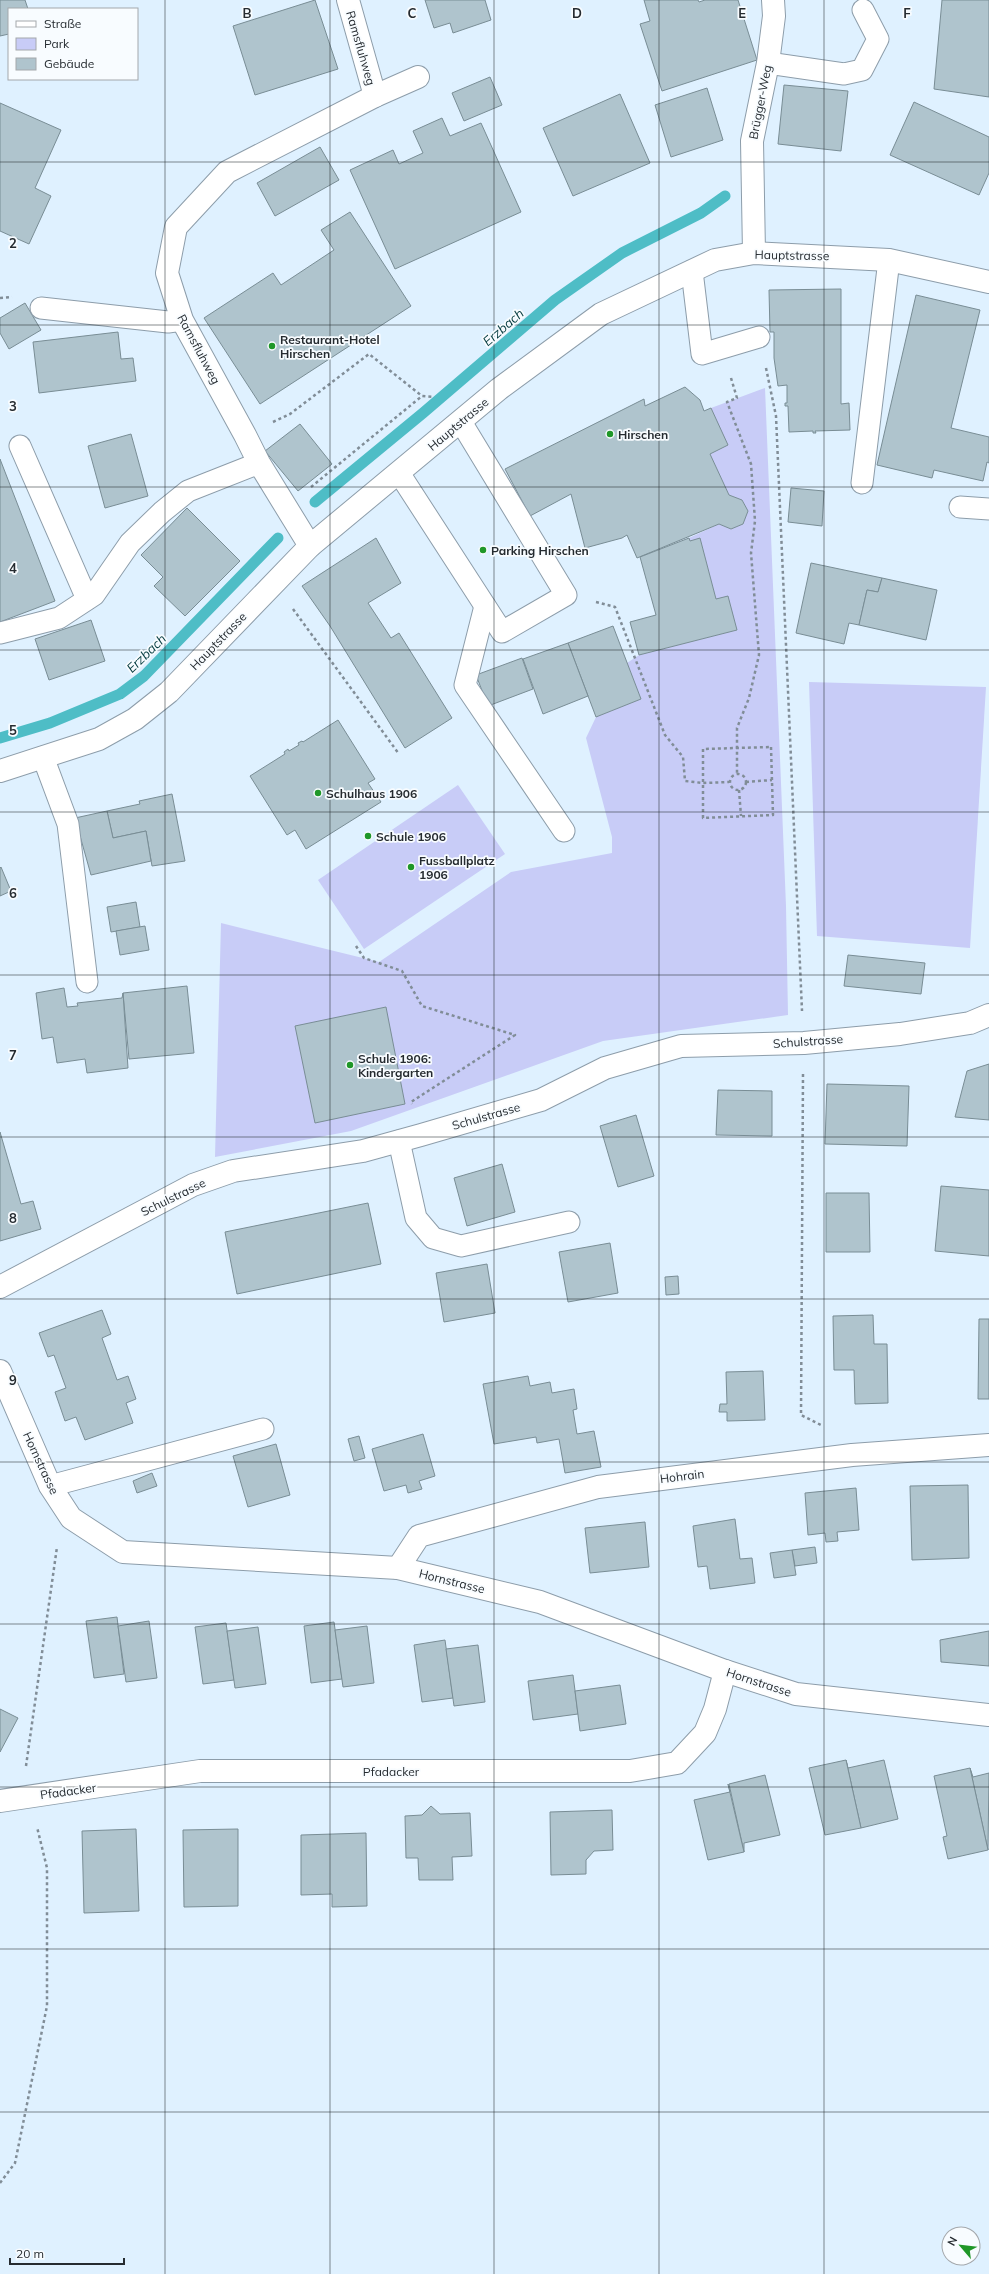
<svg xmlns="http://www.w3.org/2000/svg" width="989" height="2274" viewBox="0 0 989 2274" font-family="Mulish,sans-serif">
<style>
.green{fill:#c8ccf7}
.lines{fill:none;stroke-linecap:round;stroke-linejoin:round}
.stream{stroke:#4ebdc6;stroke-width:11}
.building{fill:#afc4cd;stroke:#798d95}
.service-casing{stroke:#8d9daa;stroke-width:23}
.minor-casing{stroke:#8d9daa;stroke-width:24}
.secondary-casing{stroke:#8d9daa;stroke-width:24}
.path{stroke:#818d97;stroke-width:2.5;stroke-dasharray:3 3;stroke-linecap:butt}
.service{stroke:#fff;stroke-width:21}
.minor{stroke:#fff;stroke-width:22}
.secondary{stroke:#fff;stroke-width:22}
.grid{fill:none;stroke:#252b30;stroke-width:1;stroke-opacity:0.55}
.poi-dot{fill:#1f9728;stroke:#f8fcff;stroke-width:1.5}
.labels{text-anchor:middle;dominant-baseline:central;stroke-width:3.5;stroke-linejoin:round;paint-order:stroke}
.street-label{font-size:12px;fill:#252b30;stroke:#f8fcff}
.poi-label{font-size:12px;font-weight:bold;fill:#252b30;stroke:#f8fcff;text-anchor:start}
.water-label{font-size:13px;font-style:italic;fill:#043b3f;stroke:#f8fcff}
.grid-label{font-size:13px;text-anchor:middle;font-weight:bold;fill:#252b30;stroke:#f8fcff;stroke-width:3.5;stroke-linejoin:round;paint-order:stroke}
</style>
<rect width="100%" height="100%" fill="#dff1ff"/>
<!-- green -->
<g class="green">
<polygon points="765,388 786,906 788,1015 603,1041 351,1131 215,1157 221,923 379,962 511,872 612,853 612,837 586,738 596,717 641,699 627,663 639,655 737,630 716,599 700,539 690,541 689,538 719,524 731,529 743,524 748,511 742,500 729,495 710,454 727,445 711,408"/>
<polygon points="809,682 986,687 970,948 817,936"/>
<polygon points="458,785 505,854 364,949 318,880"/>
</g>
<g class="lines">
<!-- stream -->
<g class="stream">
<polyline points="315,502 423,413 555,300 622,253 701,213 725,196"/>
<polyline points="0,738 50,723 120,694 144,676 278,538"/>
</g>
</g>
<!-- building -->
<g class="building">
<polygon points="0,0 25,0 28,9 9,9 9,34 0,36"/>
<polygon points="315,0 338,69 255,95 233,26"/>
<polygon points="425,0 485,0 491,20 453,33 450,23 434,28"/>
<polygon points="644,0 698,0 699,2 705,0 738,0 757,60 662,91 640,24 650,21"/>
<polygon points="942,0 989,0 989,97 934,89"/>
<polygon points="490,77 502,105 464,121 452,93"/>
<polygon points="784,85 848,91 841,151 778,144"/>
<polygon points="707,88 723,140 671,157 655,105"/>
<polygon points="620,94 650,163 573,196 543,128"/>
<polygon points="914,102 989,137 989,173 979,195 890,155"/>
<polygon points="0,103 61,130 35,188 51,196 29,244 0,231"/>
<polygon points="442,118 450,136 481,123 521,212 395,269 350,170 393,150 399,164 423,153 413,131"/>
<polygon points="320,147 339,180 275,216 257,183"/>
<polygon points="350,212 411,306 260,404 204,318 273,273 281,285 334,250 321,230"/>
<polygon points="841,289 841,404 849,403 850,430 815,431 816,433 813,433 813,431 789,432 788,406 785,406 785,403 787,403 787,385 778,386 774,358 774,332 770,332 769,290"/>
<polygon points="916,295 980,310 951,428 989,437 989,463 987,462 983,481 934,470 932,478 877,465"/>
<polygon points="25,303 41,330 9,349 0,333 0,318"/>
<polygon points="118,332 121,359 133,358 136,381 39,393 33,342"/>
<polygon points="685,387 700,400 704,411 711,408 728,445 710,454 729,495 742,500 748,511 743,524 731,529 719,524 637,558 627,535 622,538 585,548 571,494 530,516 505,469 644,399 645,406"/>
<polygon points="300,424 332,464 298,491 265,451"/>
<polygon points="131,434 148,496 105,508 88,446"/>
<polygon points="0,459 55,601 0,622"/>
<polygon points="791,488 824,491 822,526 788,522"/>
<polygon points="187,508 240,561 185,616 154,586 163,577 141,555"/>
<polygon points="376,538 401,583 368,603 391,638 399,633 452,718 405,748 330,626 302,586"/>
<polygon points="689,538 690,541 700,538 716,599 728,596 737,630 639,655 630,622 656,615 640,557"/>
<polygon points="811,563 882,578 878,592 867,590 859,625 849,623 844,644 796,633"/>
<polygon points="882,578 937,590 926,640 859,625 867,590 878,592"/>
<polygon points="91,620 105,661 49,680 35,639"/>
<polygon points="613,626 641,699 596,717 568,643"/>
<polygon points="568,643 588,696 543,714 523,659"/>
<polygon points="522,658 533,689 488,706 476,675"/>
<polygon points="338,720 375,779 368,783 381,802 306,849 295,830 287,835 250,776 285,754 284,752 288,749 289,751 299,745 298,743 302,741 303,742"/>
<polygon points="172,794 185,861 152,866 146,831 113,838 107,811 140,804 139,801"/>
<polygon points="107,811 113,838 146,831 151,861 91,875 75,818"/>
<polygon points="1,867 11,891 0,896 0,868"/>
<polygon points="136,902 140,927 111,932 107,907"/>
<polygon points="145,926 149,950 120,955 116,931"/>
<polygon points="848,955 925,963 921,994 844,986"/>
<polygon points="187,986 194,1053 129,1059 123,993"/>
<polygon points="64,988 67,1007 78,1006 77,1003 122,998 123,993 128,1068 87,1073 85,1059 57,1063 53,1037 42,1039 36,993"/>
<polygon points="386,1007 405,1104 315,1123 295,1026"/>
<polygon points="989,1064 989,1120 955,1117 967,1071"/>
<polygon points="827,1084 909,1086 907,1146 825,1144"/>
<polygon points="718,1090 772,1091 772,1136 716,1135"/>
<polygon points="636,1115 654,1176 618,1187 600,1126"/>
<polygon points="0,1132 21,1204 33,1201 41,1229 0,1241"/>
<polygon points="502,1164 515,1212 467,1226 454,1178"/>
<polygon points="941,1186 989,1190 989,1256 935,1251"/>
<polygon points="826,1193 869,1193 870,1252 826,1252"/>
<polygon points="368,1203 381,1264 237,1294 225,1232"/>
<polygon points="610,1243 618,1293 568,1302 559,1252"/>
<polygon points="487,1264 495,1313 444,1322 436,1273"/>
<polygon points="678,1276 679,1294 666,1295 665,1277"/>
<polygon points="102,1310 111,1334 102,1338 117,1380 128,1376 136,1399 126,1403 133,1423 85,1440 76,1417 65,1421 55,1392 66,1388 54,1355 48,1357 39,1333"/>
<polygon points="873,1315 874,1344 887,1344 888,1403 855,1404 854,1370 834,1370 833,1316"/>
<polygon points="979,1319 989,1319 989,1399 978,1399"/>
<polygon points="763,1371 765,1420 727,1421 727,1412 719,1412 720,1404 727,1404 726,1372"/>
<polygon points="528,1376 530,1386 550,1382 552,1393 574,1389 577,1409 573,1410 577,1434 594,1431 601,1467 565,1473 559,1439 537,1443 536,1437 494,1444 483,1384"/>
<polygon points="423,1434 435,1476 419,1481 422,1489 408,1493 406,1485 384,1491 372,1449"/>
<polygon points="359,1436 365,1458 354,1461 348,1439"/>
<polygon points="276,1444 290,1495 248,1507 233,1456"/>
<polygon points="152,1473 157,1486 137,1493 133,1481"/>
<polygon points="968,1485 969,1558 912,1560 910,1486"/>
<polygon points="856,1488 859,1530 837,1532 838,1541 826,1542 825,1533 808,1535 805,1493"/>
<polygon points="735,1519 740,1559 752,1558 755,1583 710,1589 707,1566 698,1567 693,1526"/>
<polygon points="645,1522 649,1567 590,1573 585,1528"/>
<polygon points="815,1547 817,1563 795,1566 792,1550"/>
<polygon points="792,1550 796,1575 774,1578 770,1553"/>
<polygon points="117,1617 124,1674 94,1678 86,1621"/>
<polygon points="149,1621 157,1678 126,1682 118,1626"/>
<polygon points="334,1622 342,1679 311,1683 304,1626"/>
<polygon points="226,1623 234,1680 203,1684 195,1627"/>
<polygon points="367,1626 374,1683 343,1687 335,1630"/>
<polygon points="258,1627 266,1684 235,1688 227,1631"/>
<polygon points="989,1631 989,1666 941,1662 940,1640"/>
<polygon points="445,1640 453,1698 422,1702 414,1645"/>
<polygon points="478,1645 485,1702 454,1706 446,1649"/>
<polygon points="573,1675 578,1714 533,1720 528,1681"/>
<polygon points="620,1685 626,1724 580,1731 575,1691"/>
<polygon points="0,1709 18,1718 0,1752"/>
<polygon points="846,1760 848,1768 884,1760 898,1819 861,1828"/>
<polygon points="846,1760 861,1828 825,1835 809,1768"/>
<polygon points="970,1768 973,1777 989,1773 988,1850"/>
<polygon points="970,1768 988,1850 948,1859 943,1837 947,1836 934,1776"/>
<polygon points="765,1775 780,1835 744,1843 744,1852 729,1784"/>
<polygon points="728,1784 744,1852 708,1860 694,1800 730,1792"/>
<polygon points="431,1806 440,1814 470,1813 472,1856 452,1857 453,1880 419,1880 418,1858 406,1858 405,1816 422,1815"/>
<polygon points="612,1810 613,1850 594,1851 586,1860 586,1874 551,1875 550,1812"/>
<polygon points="136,1829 139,1911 84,1913 82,1831"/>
<polygon points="238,1829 238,1906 184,1907 183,1830"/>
<polygon points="366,1833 367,1906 332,1907 332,1894 301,1895 301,1835"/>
</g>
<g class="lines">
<!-- service casing -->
<g class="service-casing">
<g id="service">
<polyline points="768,63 844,74 862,70 878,39 863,10"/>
<polyline points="692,271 702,354 759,337"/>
<polyline points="41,308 168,322 182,320"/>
<polyline points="20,446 87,599"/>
<polyline points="399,473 502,632 566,595 461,422"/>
<polyline points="862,483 889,260"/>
<polyline points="960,507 989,509"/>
<polyline points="485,606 465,685 564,831"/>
<polyline points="0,633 59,618 94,595 130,543 162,512 188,491 259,463"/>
<polyline points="43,757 68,824 87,982"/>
<polyline points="399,1141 416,1218 433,1238 461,1246 569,1222"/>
<polyline points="50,1486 263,1429"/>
</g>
</g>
<!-- minor casing -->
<g class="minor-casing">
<g id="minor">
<polyline points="348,0 375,96"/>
<polyline points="754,253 752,141 768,63 774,16 773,0"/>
<polyline points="310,546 259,463 245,435 182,320 167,273 176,227 227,172 375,96 418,77"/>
<polyline points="0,1287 193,1185 233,1171 363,1151 421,1135 541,1100 605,1068 681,1046 804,1043 900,1034 970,1023 989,1015"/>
<polyline points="0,1371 50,1486 71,1518 123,1552 398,1568 540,1602 725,1671 796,1694 989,1715"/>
<polyline points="398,1568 419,1536 598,1487 852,1455 989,1445"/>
<polyline points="0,1801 200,1771 630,1771 677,1763 705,1733 715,1709 725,1671"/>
</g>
</g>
<!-- secondary casing -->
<g class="secondary-casing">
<polyline id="secondary" points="0,771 99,739 135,719 169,692 310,546 499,389 601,314 715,260 754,253 889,260 989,282"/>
</g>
<!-- path -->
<g class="path">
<polyline points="0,298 12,297"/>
<polyline points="766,368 776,416 802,1011"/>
<polyline points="731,378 737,398 727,402 751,464 755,521 751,553 759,655 749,698 737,728 737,773"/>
<polyline points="273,422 290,414 369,354 422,396 433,397"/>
<polyline points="311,487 422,396"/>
<polyline points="596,602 615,607 665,735 683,757 685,781 703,783 729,782"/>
<polyline points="293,609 399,754"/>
<polygon points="771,747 773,815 703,818 703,749"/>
<circle cx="738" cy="782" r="8"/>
<polyline points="746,782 772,780"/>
<polyline points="739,790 741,816"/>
<polyline points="356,946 364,958 402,971 422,1006 515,1035 411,1102 412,1104"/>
<polyline points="803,1074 801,1415 823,1426"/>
<polyline points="26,1766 57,1547"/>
<polyline points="0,2183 15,2163 47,2006 47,1868 37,1827"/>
</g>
<!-- service -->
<use href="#service" class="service"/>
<!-- minor -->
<use href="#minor" class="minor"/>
<!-- secondary -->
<use href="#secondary" class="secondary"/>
</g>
<!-- grid -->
<path class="grid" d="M165,0V2274M330,0V2274M494,0V2274M659,0V2274M824,0V2274M0,162H989M0,325H989M0,487H989M0,650H989M0,812H989M0,975H989M0,1137H989M0,1299H989M0,1462H989M0,1624H989M0,1787H989M0,1949H989M0,2112H989"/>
<!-- markers -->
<g class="poi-dot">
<circle cx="272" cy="346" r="4"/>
<circle cx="610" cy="434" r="4"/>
<circle cx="483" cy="550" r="4"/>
<circle cx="318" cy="793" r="4"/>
<circle cx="368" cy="836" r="4"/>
<circle cx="411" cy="867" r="4"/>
<circle cx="350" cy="1065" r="4"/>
</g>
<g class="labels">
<!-- street labels -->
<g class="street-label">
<text transform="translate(361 48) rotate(74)">Ramsfluhweg</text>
<text transform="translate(760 102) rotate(-79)">Brügger-Weg</text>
<text transform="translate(792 255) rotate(1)">Hauptstrasse</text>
<text transform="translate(199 349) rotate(62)">Ramsfluhweg</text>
<text transform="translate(458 424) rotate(-40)">Hauptstrasse</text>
<text transform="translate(218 641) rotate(-46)">Hauptstrasse</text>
<text transform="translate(808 1041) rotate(-4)">Schulstrasse</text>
<text transform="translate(486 1116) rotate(-16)">Schulstrasse</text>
<text transform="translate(173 1197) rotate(-26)">Schulstrasse</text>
<text transform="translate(41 1463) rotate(65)">Hornstrasse</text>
<text transform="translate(682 1476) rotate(-7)">Hohrain</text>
<text transform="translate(452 1581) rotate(14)">Hornstrasse</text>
<text transform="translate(759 1682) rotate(18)">Hornstrasse</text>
<text x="391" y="1771">Pfadacker</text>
<text transform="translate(68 1791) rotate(-8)">Pfadacker</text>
</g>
<!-- poi labels -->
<g class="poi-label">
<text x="280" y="339">Restaurant-Hotel<tspan x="280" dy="14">Hirschen</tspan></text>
<text x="618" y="434">Hirschen</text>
<text x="491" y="550">Parking Hirschen</text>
<text x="326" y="793">Schulhaus 1906</text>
<text x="376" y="836">Schule 1906</text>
<text x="419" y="860">Fussballplatz<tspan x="419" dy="14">1906</tspan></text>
<text x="358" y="1058">Schule 1906:<tspan x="358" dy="14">Kindergarten</tspan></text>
</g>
<!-- water labels -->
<g class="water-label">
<text transform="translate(503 327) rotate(-41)">Erzbach</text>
<text transform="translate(146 653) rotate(-44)">Erzbach</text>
</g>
</g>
<g class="grid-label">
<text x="247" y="18">B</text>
<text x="412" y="18">C</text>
<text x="577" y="18">D</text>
<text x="742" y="18">E</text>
<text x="907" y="18">F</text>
<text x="13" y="248">2</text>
<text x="13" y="411">3</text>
<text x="13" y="573">4</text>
<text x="13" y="735">5</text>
<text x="13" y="898">6</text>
<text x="13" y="1060">7</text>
<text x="13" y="1223">8</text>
<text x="13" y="1385">9</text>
</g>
<!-- legend -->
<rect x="8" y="8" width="130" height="72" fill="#f8fcff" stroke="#a4a8ac"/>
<rect x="16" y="21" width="20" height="6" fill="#ffffff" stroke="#a4a8ac"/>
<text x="44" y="28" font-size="12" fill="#252b30">Straße</text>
<rect x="16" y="38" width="20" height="12" fill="#c8ccf7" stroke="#a4a8ac"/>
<text x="44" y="48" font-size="12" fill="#252b30">Park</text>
<rect x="16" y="58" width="20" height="12" fill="#afc4cd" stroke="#a4a8ac"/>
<text x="44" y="68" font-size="12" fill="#252b30">Gebäude</text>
<!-- north arrow -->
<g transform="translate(961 2246) rotate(298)"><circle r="19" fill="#f8fcff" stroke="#a4a8ac"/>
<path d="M0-3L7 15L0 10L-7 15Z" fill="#1f9728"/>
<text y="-6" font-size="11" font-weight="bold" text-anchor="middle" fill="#252b30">N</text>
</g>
<!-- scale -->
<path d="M10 2258v6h114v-6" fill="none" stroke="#252b30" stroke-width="2"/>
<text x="16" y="2258" font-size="12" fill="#252b30" stroke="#f8fcff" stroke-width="3" paint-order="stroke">20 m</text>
</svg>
